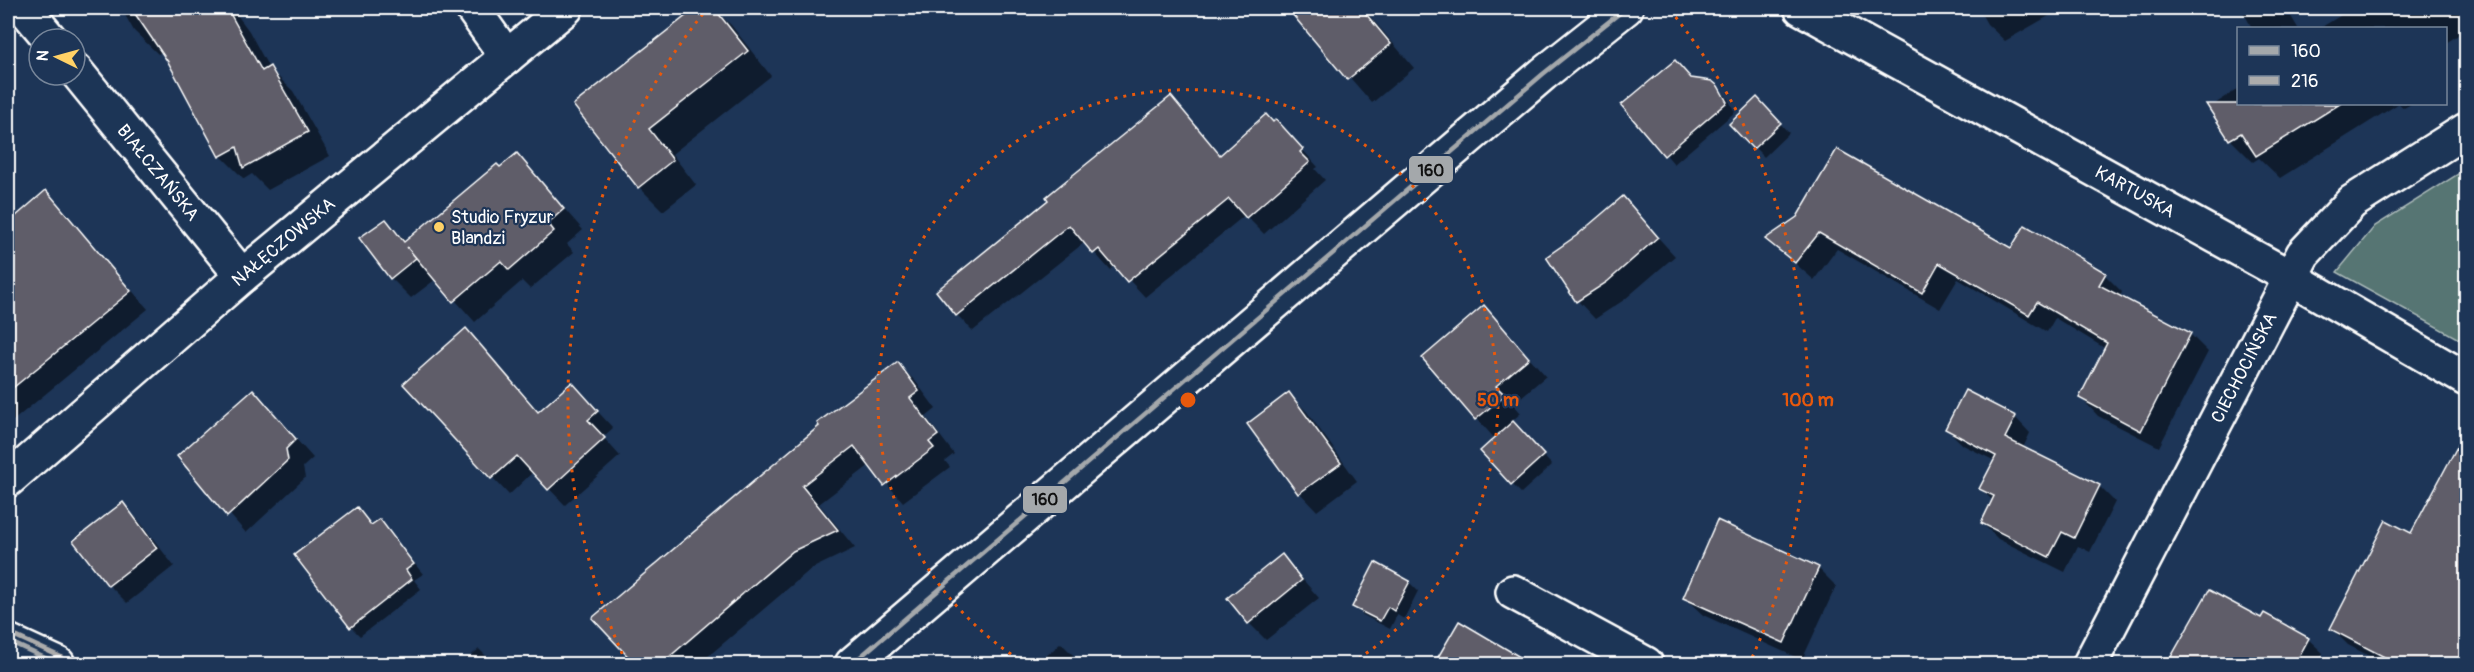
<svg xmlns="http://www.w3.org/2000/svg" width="2474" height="672" viewBox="0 0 2474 672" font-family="Pangolin,sans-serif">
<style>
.green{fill:#577573;stroke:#abbab9;stroke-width:1.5}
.shadow{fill:#0007}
.building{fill:#5f5d69;stroke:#fff;stroke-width:1.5}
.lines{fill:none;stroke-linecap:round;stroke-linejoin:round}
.minor-casing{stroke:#fff;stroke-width:38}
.minor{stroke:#1d3557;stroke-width:33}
.bus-1-casing{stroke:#1d3557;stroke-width:9}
.bus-2-casing{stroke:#1d3557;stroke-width:9}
.bus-1{stroke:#a4a8ab;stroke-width:4.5}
.bus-2{stroke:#acacac;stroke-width:4.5}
.ring{fill:none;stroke:#e8590c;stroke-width:3;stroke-dasharray:3 6}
.poi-dot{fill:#ffd166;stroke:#1d3557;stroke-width:2}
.labels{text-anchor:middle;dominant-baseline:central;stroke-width:4.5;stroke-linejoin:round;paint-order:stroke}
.street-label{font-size:18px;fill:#fff;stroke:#1d3557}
.poi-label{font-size:18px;fill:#fff;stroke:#1d3557;text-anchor:start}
.centre{fill:#e8590c;stroke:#1d3557;stroke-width:3}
.ring-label{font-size:18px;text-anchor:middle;font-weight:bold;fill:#e8590c;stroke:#1d3557;stroke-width:4.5;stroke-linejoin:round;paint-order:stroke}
.line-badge{stroke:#1d3557;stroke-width:2}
.pale-badge-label{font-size:16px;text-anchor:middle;font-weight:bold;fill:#111}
</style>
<rect width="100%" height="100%" fill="#1d3557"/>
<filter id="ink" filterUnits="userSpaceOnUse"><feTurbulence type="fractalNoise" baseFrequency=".0167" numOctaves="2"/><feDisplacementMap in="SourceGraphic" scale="12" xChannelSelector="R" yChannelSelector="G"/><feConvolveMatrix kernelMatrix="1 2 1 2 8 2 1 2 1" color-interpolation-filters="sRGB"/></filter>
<g filter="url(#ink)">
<!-- green -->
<polygon class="green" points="2466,169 2466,343 2337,272 2375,226"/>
<!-- shadow -->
<g class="shadow">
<polygon points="121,8 232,8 249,31 269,68 293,91 330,156 268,190 252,174 244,179 221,156 162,52 158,54 134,31"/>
<polygon points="699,8 713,8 731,25 771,76 672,154 696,185 663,211 639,187 575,105"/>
<polygon points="1312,8 1363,8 1414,68 1372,103 1299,19"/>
<polygon points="1978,8 2063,8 2005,41 1987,24"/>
<polygon points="2241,8 2286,8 2298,28 2252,28"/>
<polygon points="2353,8 2466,8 2466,30 2446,43 2446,28 2320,28"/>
<polygon points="1692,80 1717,87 1727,97 1735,112 1674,164 1624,105"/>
<polygon points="2238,89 2238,104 2398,104 2280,178 2259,158 2253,162 2230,139 2210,107"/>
<polygon points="1171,98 1222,156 1273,123 1292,138 1318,167 1315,169 1325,180 1264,234 1245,215 1145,297 1115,265 1110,270 1085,242 973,331 957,315"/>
<polygon points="1757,99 1789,133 1764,157 1731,124"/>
<polygon points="2399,104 2411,104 2404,108"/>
<polygon points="517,155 583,230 567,244 574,252 530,289 522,281 475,322 436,279 411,298 391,278 386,221 407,242"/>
<polygon points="46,192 148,309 8,425 8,225"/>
<polygon points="1622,198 1675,256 1624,300 1595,319 1578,301 1548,257 1577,237"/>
<polygon points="1798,218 2012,250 2105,275 2122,292 2120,297 2190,334 2208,352 2159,447 2098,416 2081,398 2106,349 2055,318 2047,332 1958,279 1940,309 1837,249 1814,280 1767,239"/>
<polygon points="1484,307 1546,376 1513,404 1521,413 1511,422 1552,465 1521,493 1512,484 1495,439 1424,359"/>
<polygon points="466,330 540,413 588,401 613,428 603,437 620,456 565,505 533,472 509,495 405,384"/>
<polygon points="898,364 916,382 936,409 926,417 954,454 945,461 950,467 903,502 870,465 819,504 855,548 811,569 699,664 633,664 594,619"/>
<polygon points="253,391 313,458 303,467 305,478 246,533 179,456"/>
<polygon points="1289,394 1307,412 1357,481 1317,511 1300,493 1249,425"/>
<polygon points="2015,417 2030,433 2023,448 2099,486 2115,502 2090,552 2078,546 2065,572 1998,539 1982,523 1993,501 1981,489 1995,461 1963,445 1947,429"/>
<polygon points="2465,436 2466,664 2385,664 2348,645 2332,629 2412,535"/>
<polygon points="123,504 140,522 174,566 127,603 109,585"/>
<polygon points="357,509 373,526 380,521 423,574 414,580 421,589 360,636 351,627"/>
<polygon points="1282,556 1319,598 1266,640 1249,623"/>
<polygon points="1818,568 1836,586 1802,660 1703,615 1685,598"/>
<polygon points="1409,582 1418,591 1404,619 1397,615 1390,629 1363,615 1354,606"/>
<polygon points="2210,592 2261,620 2264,615 2308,639 2323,653 2317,664 2169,664"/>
<polygon points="1460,624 1529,664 1435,664"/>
<polygon points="1061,643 1082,664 1037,664"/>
<polygon points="479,649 494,664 460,664"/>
</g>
<!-- building -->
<g class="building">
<polygon points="131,8 227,8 262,71 270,66 308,132 243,168 237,147 219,157 168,62"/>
<polygon points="696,8 714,8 748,51 649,129 673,160 638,188 573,105"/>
<polygon points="1287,8 1361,8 1391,44 1347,80"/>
<polygon points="1675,60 1691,78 1712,81 1718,86 1727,102 1664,156 1621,105"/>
<polygon points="1171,96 1220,155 1266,114 1273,122 1276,119 1303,149 1300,152 1310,162 1246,218 1229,199 1127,282 1099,249 1093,254 1069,225 956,316 936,291 1048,200 1046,197 1058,187"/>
<polygon points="1757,97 1781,123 1753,149 1729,124"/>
<polygon points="2206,104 2340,104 2256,156 2241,133 2229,140"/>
<polygon points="1837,149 2011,248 2025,225 2106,273 2099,285 2191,333 2141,431 2079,398 2107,343 2037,302 2029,315 1939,263 1922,293 1819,233 1795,263 1765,239 1797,217"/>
<polygon points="517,153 564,209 548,223 554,231 509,270 501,261 453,302 407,247 416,258 390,279 359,238 386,219 404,242 497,164 500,167"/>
<polygon points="46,190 131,291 8,392 8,223"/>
<polygon points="1623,196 1658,237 1607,282 1576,302 1546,257 1576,236"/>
<polygon points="1484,305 1529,358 1496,386 1505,395 1475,420 1422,358"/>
<polygon points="466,328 538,412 572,382 598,411 588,420 605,438 548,490 517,456 491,479 403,384"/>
<polygon points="898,362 919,391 910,398 938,435 929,442 934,448 884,486 854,446 802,486 838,530 793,551 661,664 635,664 592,618 819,426 817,423"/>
<polygon points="253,389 296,439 286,449 288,460 227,517 177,456"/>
<polygon points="1965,390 2016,416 2005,438 2100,485 2074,538 2062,532 2049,557 1981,523 1994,496 1979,489 1996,456 1945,429"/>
<polygon points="1289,392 1341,463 1298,494 1247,424"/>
<polygon points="1513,421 1544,455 1511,485 1480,451"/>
<polygon points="2466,430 2466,664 2398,664 2330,629 2386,520 2411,533"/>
<polygon points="123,502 157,548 108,586 73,541"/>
<polygon points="357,507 371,525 380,519 414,564 406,570 412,579 350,628 294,555"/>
<polygon points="1717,520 1819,567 1784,643 1683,598"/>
<polygon points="1282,554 1302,580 1248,624 1227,598"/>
<polygon points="1375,562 1410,581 1394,611 1388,607 1380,621 1352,607"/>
<polygon points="2209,590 2261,618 2264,613 2309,638 2295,664 2167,664"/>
<polygon points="1459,621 1532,664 1434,664"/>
</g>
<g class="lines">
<!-- minor casing -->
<g class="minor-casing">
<g id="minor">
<polyline points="24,8 50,39"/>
<polyline points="472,8 507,57"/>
<path id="s1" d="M1801,8L2290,277L2466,379"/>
<path id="s2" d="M75,70L242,276"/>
<path id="s3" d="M8,480L242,276L566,8"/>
<polyline points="1513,592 1646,664"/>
<polyline points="8,641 58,664"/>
<polyline points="852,664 1543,74 1626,8"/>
<path id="s4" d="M2090,664L2303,254L2352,202L2466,130"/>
</g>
</g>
<!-- minor -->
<use href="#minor" class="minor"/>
<!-- bus-1 casing -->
<g class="bus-1-casing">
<g id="bus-1">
<polyline points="8,641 58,664"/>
<polyline points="852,664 1543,74 1626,8"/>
</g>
</g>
<!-- bus-2 casing -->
<g class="bus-2-casing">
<polyline id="bus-2" points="11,634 61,657"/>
</g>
<!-- bus-1 -->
<use href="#bus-1" class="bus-1"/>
<!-- bus-2 -->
<use href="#bus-2" class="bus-2"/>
</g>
</g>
<!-- distance rings -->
<g class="ring">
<path d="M1026 664A310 310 0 1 1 1350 664"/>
<path d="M626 662A620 620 0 0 1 706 10M1670 10A620 620 0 0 1 1750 662"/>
</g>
<!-- markers -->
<circle class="poi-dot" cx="439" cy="227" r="6"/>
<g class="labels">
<!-- street labels -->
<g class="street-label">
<text stroke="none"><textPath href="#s2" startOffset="132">BIAŁCZAŃSKA</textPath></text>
<text stroke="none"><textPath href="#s1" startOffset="381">KARTUSKA</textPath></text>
<text stroke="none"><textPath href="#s3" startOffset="364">NAŁĘCZOWSKA</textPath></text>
<text stroke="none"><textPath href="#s4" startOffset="334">CIECHOCIŃSKA</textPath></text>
</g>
<!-- poi labels -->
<g class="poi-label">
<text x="451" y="217">Studio Fryzur<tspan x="451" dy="21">Blandzi</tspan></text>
</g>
</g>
<circle cx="1188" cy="400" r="9" class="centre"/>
<g class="ring-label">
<text x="1498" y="406">50 m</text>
<text x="1808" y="406">100 m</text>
</g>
<g class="line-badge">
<rect x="1408" y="155" width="46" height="29" rx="6" fill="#a4a8ab"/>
<rect x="1022" y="485" width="46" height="29" rx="6" fill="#a4a8ab"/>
</g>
<g class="pale-badge-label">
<text x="1431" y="176">160</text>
<text x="1045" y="505">160</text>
</g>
<!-- margin -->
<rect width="2474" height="672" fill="none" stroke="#1d3557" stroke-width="30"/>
<rect x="15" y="15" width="2444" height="642" fill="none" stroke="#fff" stroke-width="2" filter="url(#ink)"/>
<!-- legend -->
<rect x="2237" y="27" width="210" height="78" fill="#1d3557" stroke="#77869a" stroke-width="1.5"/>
<rect x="2249" y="46" width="30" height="9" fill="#a4a8ab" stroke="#77869a" stroke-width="1.5"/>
<text x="2291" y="57" font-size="18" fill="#ffffff">160</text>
<rect x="2249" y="76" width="30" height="9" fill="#acacac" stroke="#77869a" stroke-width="1.5"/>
<text x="2291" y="87" font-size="18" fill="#ffffff">216</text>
<!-- north arrow -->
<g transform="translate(57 57) rotate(275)"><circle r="28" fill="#1d3557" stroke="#77869a" stroke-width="1.5"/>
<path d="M0-4.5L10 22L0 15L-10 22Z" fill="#ffd166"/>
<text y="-9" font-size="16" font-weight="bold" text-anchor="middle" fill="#ffffff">N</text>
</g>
</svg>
